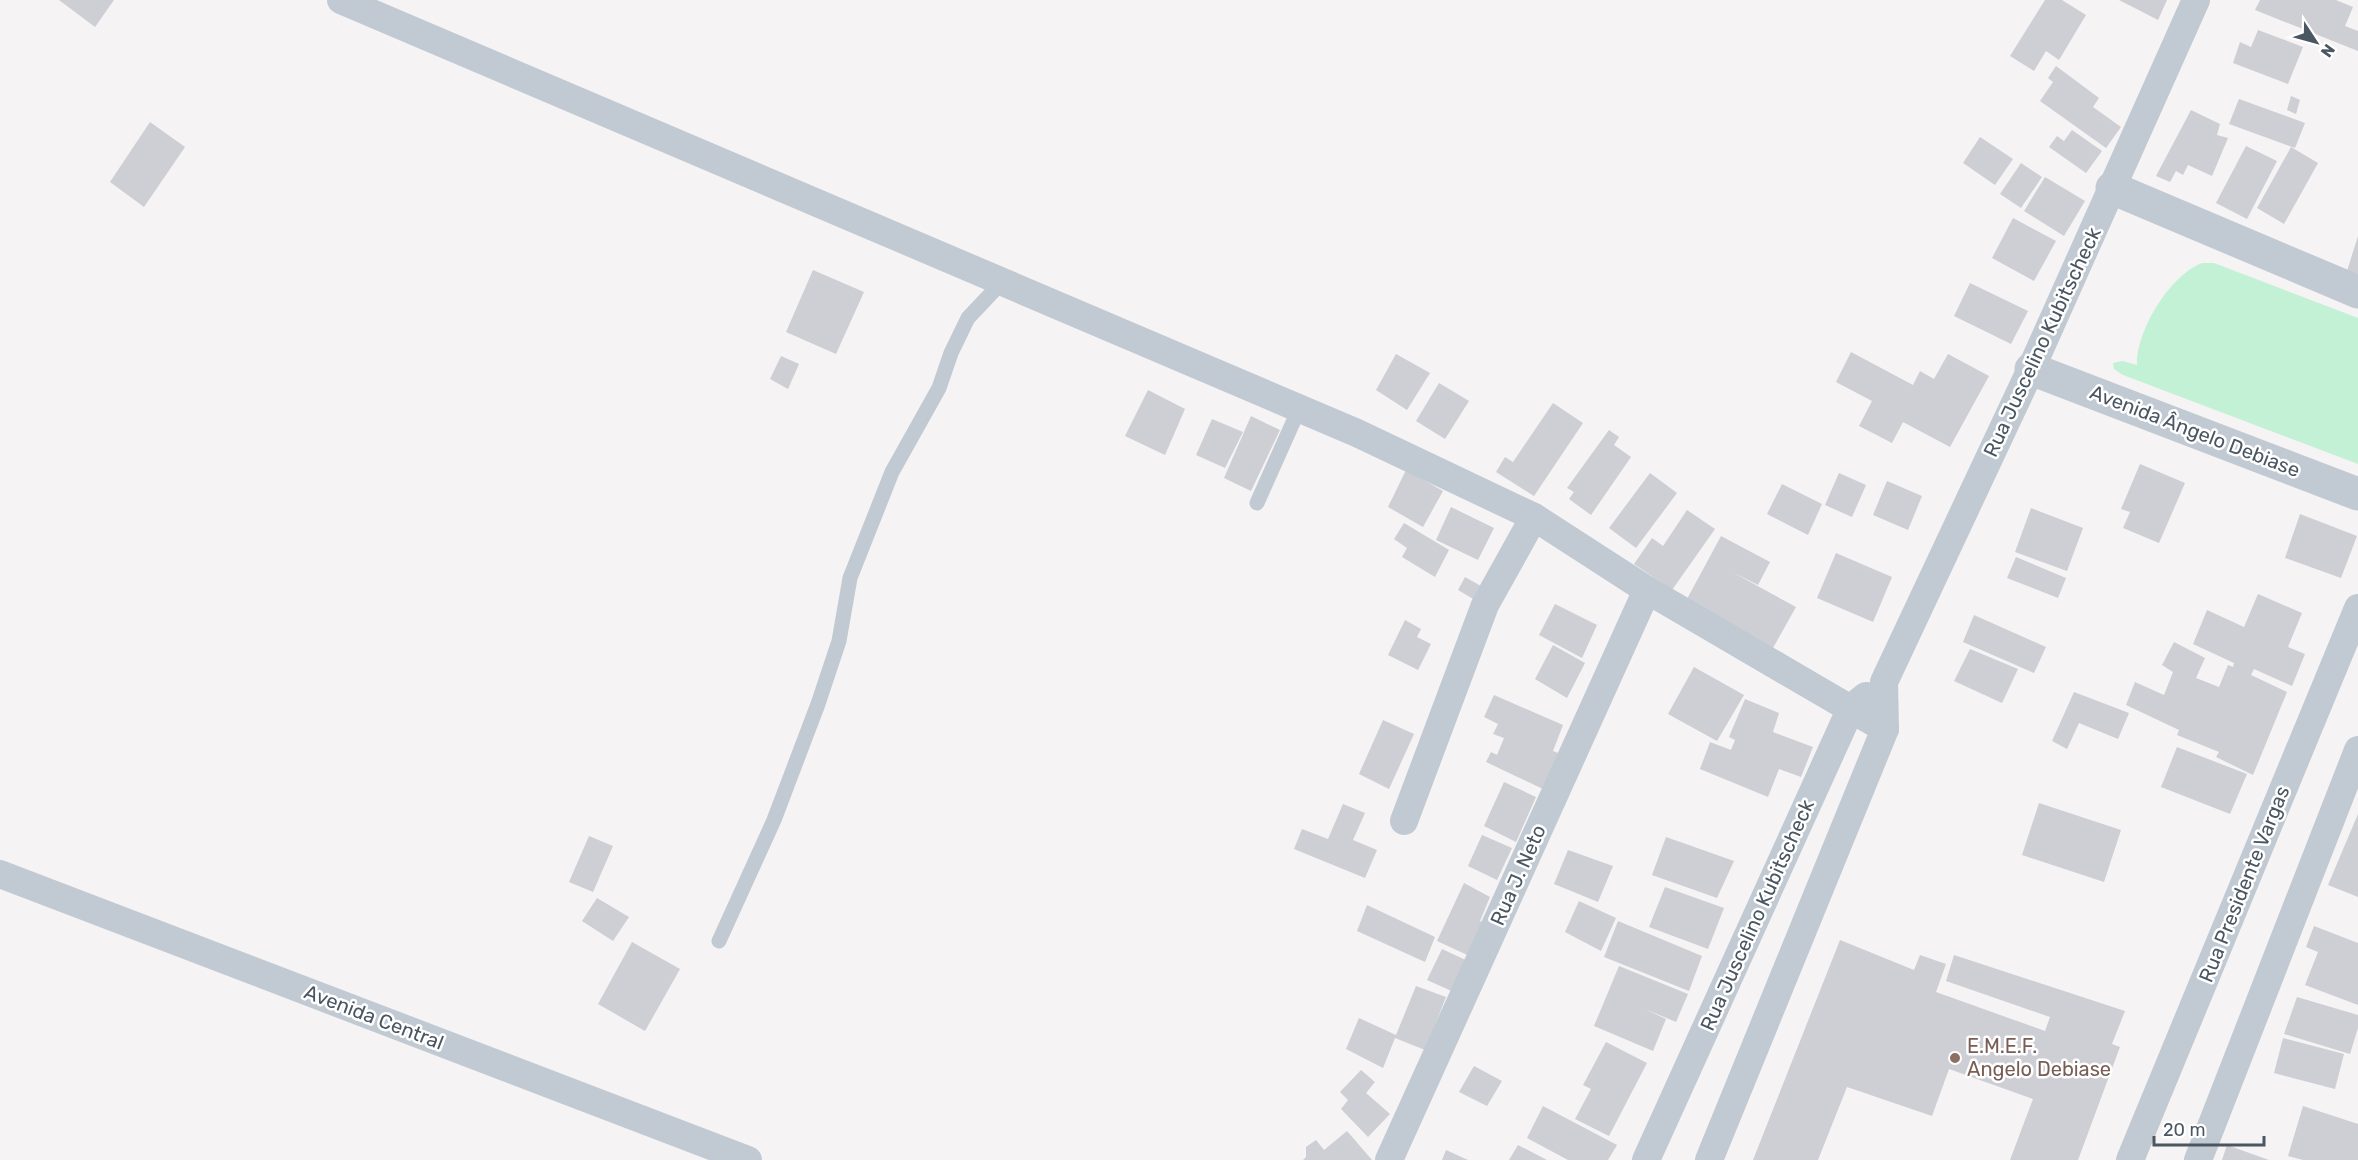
<svg xmlns="http://www.w3.org/2000/svg" width="2358" height="1160" viewBox="0 0 2358 1160" font-family="Rubik,sans-serif">
<style>
.green{fill:#c3f1d5}
.building{fill:#cdcfd5}
.lines{fill:none;stroke-linecap:round;stroke-linejoin:round}
.service{stroke:#c1cad2;stroke-width:15}
.minor{stroke:#c1cad2;stroke-width:28}
.tertiary{stroke:#c1cad2;stroke-width:33}
.education-dot{fill:#8d6e63;stroke:#fff;stroke-width:2}
.labels{text-anchor:middle;dominant-baseline:central;stroke-width:5;stroke-linejoin:round;paint-order:stroke}
.street-label{font-size:20px;fill:#4a5661;stroke:#fff}
.education-label{font-size:20px;fill:#785e54;stroke:#fff;text-anchor:start}
</style>
<rect width="100%" height="100%" fill="#f5f3f3"/>
<!-- green -->
<path class="green" d="M2202,263H2214L2358,318V464L2123,375L2114,369L2113,363L2122,361L2137,365C2136,331 2170,275 2202,263Z"/>
<!-- building -->
<g class="building">
<polygon points="59,0 114,0 95,27"/>
<polygon points="2045,0 2062,0 2086,15 2059,60 2046,51 2034,71 2010,56"/>
<polygon points="2119,0 2167,0 2158,20"/>
<polygon points="2260,0 2336,0 2353,7 2345,26 2358,31 2358,51 2255,10"/>
<polygon points="2258,30 2303,47 2288,84 2233,63 2240,42 2251,47"/>
<polygon points="2056,66 2099,98 2093,107 2121,127 2106,148 2040,101 2053,82 2048,78"/>
<polygon points="2291,96 2300,100 2296,114 2287,110"/>
<polygon points="2239,99 2305,123 2295,148 2229,124"/>
<polygon points="2191,110 2220,124 2217,135 2228,138 2212,176 2188,165 2183,175 2176,171 2170,182 2156,176"/>
<polygon points="150,122 185,147 144,207 110,182"/>
<polygon points="2072,130 2102,151 2086,173 2049,147 2057,136 2064,141"/>
<polygon points="1980,137 2013,159 1995,185 1963,163"/>
<polygon points="2246,146 2277,161 2247,219 2216,203"/>
<polygon points="2291,147 2318,163 2284,224 2257,208"/>
<polygon points="2021,163 2042,177 2021,208 2000,194"/>
<polygon points="2045,177 2085,201 2064,236 2024,211"/>
<polygon points="2013,218 2056,241 2034,281 1992,258"/>
<polygon points="2358,236 2358,274 2347,271"/>
<polygon points="813,270 864,292 836,354 786,332"/>
<polygon points="1970,283 2028,311 2011,344 1954,316"/>
<polygon points="1851,352 1913,385 1920,371 1934,379 1948,354 1989,376 1950,447 1903,422 1892,443 1859,426 1872,401 1836,382"/>
<polygon points="1396,354 1430,373 1407,410 1376,390"/>
<polygon points="781,356 799,364 788,389 770,379"/>
<polygon points="1439,383 1469,401 1445,439 1416,421"/>
<polygon points="1148,390 1185,409 1165,455 1125,436"/>
<polygon points="1553,403 1583,423 1534,496 1496,472 1505,457 1513,462"/>
<polygon points="1251,416 1280,430 1251,491 1224,478"/>
<polygon points="1212,419 1243,432 1225,468 1196,455"/>
<polygon points="1609,430 1619,437 1614,445 1631,457 1591,515 1569,499 1574,492 1567,488"/>
<polygon points="2140,464 2185,483 2159,543 2123,528 2130,512 2121,509"/>
<polygon points="1406,470 1443,491 1423,527 1388,507"/>
<polygon points="1650,473 1677,493 1636,548 1609,528"/>
<polygon points="1839,473 1866,485 1852,517 1825,505"/>
<polygon points="1887,481 1922,496 1908,530 1873,515"/>
<polygon points="1782,484 1822,504 1808,535 1767,514"/>
<polygon points="1451,507 1494,528 1478,560 1436,540"/>
<polygon points="2031,508 2083,528 2067,571 2015,552"/>
<polygon points="1687,510 1715,529 1672,590 1634,564 1652,538 1663,546"/>
<polygon points="2300,514 2357,536 2341,578 2285,558"/>
<polygon points="1404,523 1449,550 1435,577 1402,557 1407,548 1394,539"/>
<polygon points="1721,536 1770,562 1758,585 1732,572 1796,607 1773,648 1687,599"/>
<polygon points="1836,553 1892,577 1873,622 1817,598"/>
<polygon points="2016,557 2066,578 2058,598 2007,578"/>
<polygon points="1465,577 1488,590 1480,603 1458,590"/>
<polygon points="2258,594 2302,613 2288,647 2305,654 2292,686 2254,669 2251,675 2287,692 2253,775 2216,757 2219,752 2177,735 2179,730 2126,705 2135,682 2164,695 2173,672 2162,665 2174,642 2205,658 2196,678 2219,687 2228,665 2233,667 2234,663 2193,644 2207,610 2244,627"/>
<polygon points="1555,604 1597,625 1582,658 1539,635"/>
<polygon points="1974,615 2046,647 2034,673 1963,642"/>
<polygon points="1405,620 1421,629 1417,637 1431,644 1418,670 1388,655"/>
<polygon points="1553,645 1585,663 1567,698 1535,679"/>
<polygon points="1970,649 2018,669 2002,703 1954,681"/>
<polygon points="1694,667 1744,695 1717,741 1668,714"/>
<polygon points="2074,692 2129,713 2118,739 2079,723 2067,749 2052,741"/>
<polygon points="1494,695 1563,725 1553,751 1561,754 1547,791 1486,762 1491,752 1497,755 1504,738 1493,734 1498,724 1484,717"/>
<polygon points="1745,699 1779,713 1773,732 1813,747 1801,777 1779,769 1768,797 1700,769 1710,742 1731,750 1735,740 1729,737"/>
<polygon points="1383,720 1414,734 1389,789 1359,774"/>
<polygon points="2177,747 2247,774 2230,814 2161,787"/>
<polygon points="1504,782 1536,797 1516,842 1484,826"/>
<polygon points="2039,803 2121,830 2104,882 2022,855"/>
<polygon points="1343,804 1365,813 1353,840 1377,850 1365,878 1294,849 1302,829 1328,839"/>
<polygon points="2358,814 2358,897 2328,885"/>
<polygon points="1482,835 1512,848 1497,880 1468,866"/>
<polygon points="589,836 613,846 593,892 569,882"/>
<polygon points="1666,837 1734,861 1717,898 1652,875"/>
<polygon points="1568,850 1613,866 1598,902 1554,884"/>
<polygon points="1464,883 1490,897 1480,921 1491,926 1476,959 1437,941"/>
<polygon points="1665,887 1724,908 1708,949 1649,927"/>
<polygon points="597,898 629,917 613,941 582,921"/>
<polygon points="1579,901 1616,918 1601,951 1565,932"/>
<polygon points="1367,905 1435,937 1425,962 1357,931"/>
<polygon points="1618,921 1702,956 1689,991 1604,957"/>
<polygon points="2314,926 2358,943 2358,1005 2305,985 2318,952 2306,947"/>
<polygon points="1840,940 1914,970 1920,955 1946,964 1936,992 2045,1031 2050,1017 1946,981 1954,955 2125,1011 2112,1044 2120,1047 2078,1160 2010,1160 2033,1099 1949,1069 1932,1116 1847,1087 1818,1160 1753,1160"/>
<polygon points="632,942 680,969 645,1031 598,1004"/>
<polygon points="1442,949 1470,962 1456,993 1427,980"/>
<polygon points="1619,966 1688,994 1676,1022 1645,1009 1666,1019 1653,1051 1594,1026"/>
<polygon points="1416,986 1446,997 1435,1025 1430,1052 1395,1038 1383,1068 1346,1049 1359,1018 1396,1035"/>
<polygon points="2297,997 2358,1015 2358,1028 2350,1054 2284,1034"/>
<polygon points="2283,1038 2344,1054 2335,1089 2274,1073"/>
<polygon points="1606,1042 1647,1063 1609,1136 1575,1119 1591,1089 1583,1085"/>
<polygon points="1474,1066 1502,1081 1487,1106 1459,1092"/>
<polygon points="1361,1070 1375,1082 1366,1093 1390,1114 1368,1137 1341,1109 1348,1100 1340,1092"/>
<polygon points="1543,1106 1617,1145 1608,1160 1568,1160 1527,1138"/>
<polygon points="2303,1106 2358,1124 2358,1160 2303,1160 2288,1156"/>
<polygon points="1347,1131 1372,1160 1303,1160 1306,1157 1306,1147 1316,1140 1324,1150"/>
<polygon points="1518,1145 1547,1160 1509,1160"/>
<polygon points="2227,1145 2269,1160 2222,1160"/>
<polygon points="1446,1150 1468,1160 1442,1160"/>
</g>
<g class="lines">
<!-- service -->
<g class="service">
<polyline points="1257,503 1299,409"/>
<polyline points="719,941 774,820 818,704 839,641 850,578 892,472 939,388 951,353 968,318 1002,282"/>
</g>
<!-- minor -->
<g class="minor">
<polyline points="341,0 1357,433 1534,517 1647,590 1885,729"/>
<polyline points="1404,821 1485,605 1534,517"/>
<polyline points="0,874 748,1160"/>
<polyline points="1389,1160 1647,590"/>
<polyline points="1646,1160 1851,708 1866,696"/>
<polyline points="1709,1160 1885,729 1884,682 2031,369 2196,0"/>
<polyline points="2130,1160 2358,608"/>
<polyline points="2198,1160 2358,750"/>
</g>
<!-- tertiary -->
<g class="tertiary">
<polyline points="2112,188 2358,292"/>
<polyline points="2031,369 2358,494"/>
</g>
</g>
<!-- markers -->
<circle class="education-dot" cx="1955" cy="1058" r="6"/>
<g class="labels">
<!-- street labels -->
<g class="street-label">
<text transform="translate(2042 342) rotate(-65)">Rua Juscelino Kubitscheck</text>
<text transform="translate(2195 431) rotate(21)">Avenida Ângelo Debiase</text>
<text transform="translate(1518 875) rotate(-66)">Rua J. Neto</text>
<text transform="translate(2244 884) rotate(-68)">Rua Presidente Vargas</text>
<text transform="translate(1757 915) rotate(-66)">Rua Juscelino Kubitscheck</text>
<text transform="translate(374 1017) rotate(21)">Avenida Central</text>
</g>
<!-- education labels -->
<g class="education-label">
<text x="1967" y="1046">E.M.E.F.<tspan x="1967" dy="23">Angelo Debiase</tspan></text>
</g>
</g>
<!-- north arrow -->
<g transform="translate(2316 42) rotate(126)" stroke="#ffffff" stroke-width="4.5" paint-order="stroke">
<path d="M0-4.5L10 22L0 15L-10 22Z" fill="#4a5661"/>
<text y="-9" font-size="16" font-weight="bold" text-anchor="middle" fill="#4a5661">N</text>
</g>
<!-- scale -->
<path d="M2154 1136v9h110v-9" fill="none" stroke="#4a5661" stroke-width="3"/>
<text x="2163" y="1136" font-size="18" fill="#4a5661" stroke="#ffffff" stroke-width="4.5" paint-order="stroke">20 m</text>
</svg>
